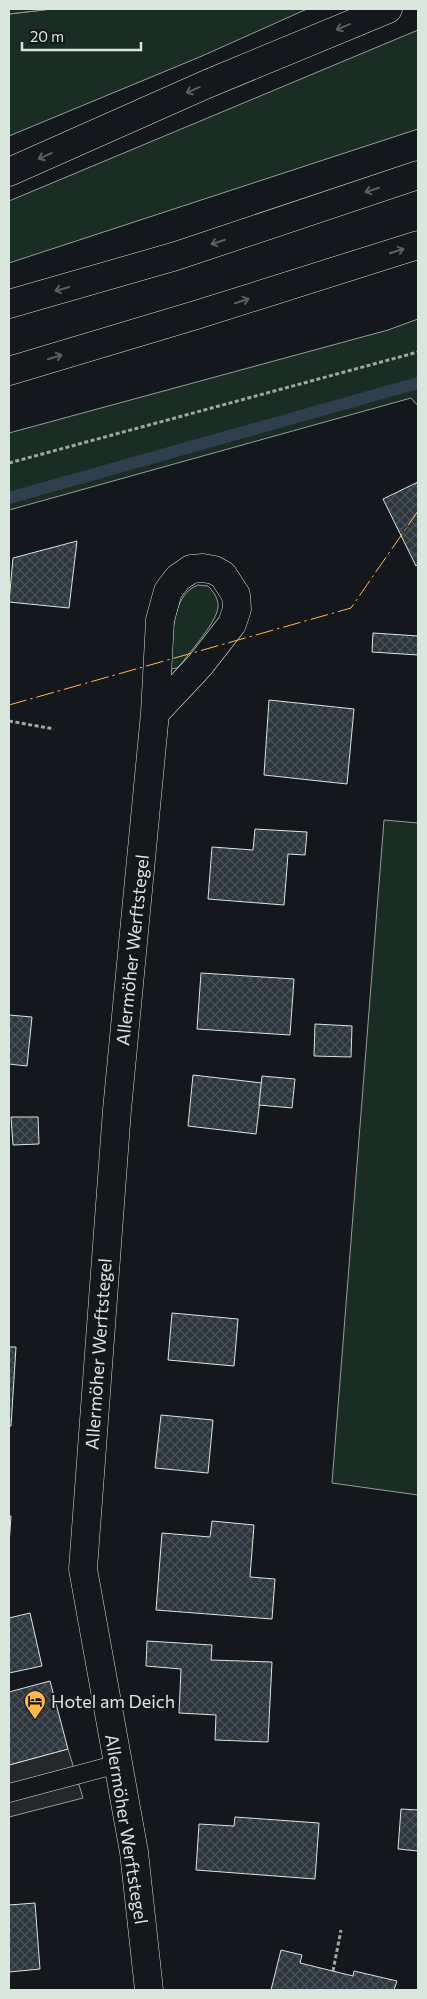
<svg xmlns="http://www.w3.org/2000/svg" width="427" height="1999" viewBox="0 0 427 1999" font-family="Commissioner,sans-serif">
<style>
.green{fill:#1a2d24;stroke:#939e99}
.park{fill:url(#park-tufts);stroke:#939e99}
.parking{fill:#24282b;stroke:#939e99}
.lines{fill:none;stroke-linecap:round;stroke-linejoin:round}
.stream{stroke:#2f3f4d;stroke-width:12}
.building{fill:url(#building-cross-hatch);stroke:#d8e6dc}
.service-casing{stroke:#d8e6dc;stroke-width:19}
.minor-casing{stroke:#d8e6dc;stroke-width:29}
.motorway-casing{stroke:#d8e6dc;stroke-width:29}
.path{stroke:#9da8a2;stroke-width:3;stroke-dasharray:4 2.5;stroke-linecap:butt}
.service{stroke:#14181c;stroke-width:18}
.minor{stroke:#14181c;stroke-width:28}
.motorway{stroke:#14181c;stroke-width:28}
.power{stroke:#ffb74d;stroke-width:1;stroke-dasharray:18 4 2.5 4;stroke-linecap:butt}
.oneway{stroke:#59605f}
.labels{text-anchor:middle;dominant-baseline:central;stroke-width:4;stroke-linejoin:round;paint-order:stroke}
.street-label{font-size:18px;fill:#d8e6dc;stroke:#14181c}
.poi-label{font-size:18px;fill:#d8e6dc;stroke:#14181c;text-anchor:start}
</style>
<defs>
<pattern id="park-tufts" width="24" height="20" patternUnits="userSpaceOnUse" patternTransform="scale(1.25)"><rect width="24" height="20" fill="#1a2d24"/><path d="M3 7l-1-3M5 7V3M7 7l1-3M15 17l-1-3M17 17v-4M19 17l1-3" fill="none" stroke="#3b4b43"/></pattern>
<pattern id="building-cross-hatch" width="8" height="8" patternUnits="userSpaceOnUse" patternTransform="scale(1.25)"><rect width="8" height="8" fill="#2c363c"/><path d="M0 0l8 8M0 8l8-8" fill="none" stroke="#4a5358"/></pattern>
</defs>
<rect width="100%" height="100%" fill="#14181c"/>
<!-- green -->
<g class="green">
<polygon points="52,9 307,9 202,56 9,136 9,14"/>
<polygon points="418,30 418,129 9,263 9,201"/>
<polygon points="418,319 418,406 411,398 9,510 9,433 388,330"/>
<path d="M198,585L208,586C213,591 219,599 218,607C217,622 191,650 182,663L177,668L171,669C172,643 170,595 198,585Z"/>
<polygon points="384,820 418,823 418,1495 332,1483"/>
</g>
<!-- park -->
<polygon class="park" points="9,9 52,9 9,14"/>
<!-- parking -->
<polygon class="parking" points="68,1749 83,1798 9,1817 9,1765"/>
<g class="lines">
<!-- stream -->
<polyline class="stream" points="9,498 418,383"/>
</g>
<!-- building -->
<g class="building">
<polygon points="418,482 418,564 416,566 383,499"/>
<polygon points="77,541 69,608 9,602 13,558"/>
<polygon points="373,633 418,636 418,655 372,652"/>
<polygon points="269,700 354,709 347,784 264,775"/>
<polygon points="255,829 307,832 305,855 288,854 284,905 208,899 212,847 253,850"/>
<polygon points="201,973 294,979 290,1035 197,1029"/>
<polygon points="9,1015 32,1017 27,1066 9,1064"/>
<polygon points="315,1024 352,1026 351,1057 314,1056"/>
<polygon points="193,1075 262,1083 256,1134 188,1126"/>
<polygon points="262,1076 295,1079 292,1108 259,1105"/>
<polygon points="11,1117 38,1117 39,1144 13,1145"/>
<polygon points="172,1313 238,1319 234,1366 168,1360"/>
<polygon points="9,1347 16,1347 11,1426 9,1426"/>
<polygon points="161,1415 213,1420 208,1473 155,1468"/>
<polygon points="9,1516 11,1516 9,1545"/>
<polygon points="212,1521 254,1525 250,1577 275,1579 272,1619 156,1610 162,1533 210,1537"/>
<polygon points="30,1613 42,1666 9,1673 9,1618"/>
<polygon points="147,1641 212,1645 211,1660 272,1662 268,1742 215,1740 216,1715 179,1713 181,1669 146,1666"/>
<polygon points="50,1681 68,1749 9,1765 9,1692"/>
<polygon points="401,1809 418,1810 418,1851 398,1849"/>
<polygon points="235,1817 319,1823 315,1879 196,1870 199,1824 234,1826"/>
<polygon points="35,1903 40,1969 9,1972 9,1905"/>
<polygon points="281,1950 302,1955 300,1963 353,1976 354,1971 397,1981 394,1990 271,1990"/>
</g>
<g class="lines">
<!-- service casing -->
<g class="service-casing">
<polyline id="service" points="9,1793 118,1764"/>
</g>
<!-- minor casing -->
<g class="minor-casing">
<polyline id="minor" points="149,1990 134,1852 83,1569 117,1110 155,713 160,620 168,591 178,578 191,569 203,568 214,570 223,575 236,595 237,609 232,624 200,665 155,713"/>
</g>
<!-- motorway casing -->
<g class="motorway-casing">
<g id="motorway">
<polyline points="9,172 207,84 388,9"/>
<polyline points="9,304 176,256 418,175"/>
<polyline points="9,371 196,315 418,245"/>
</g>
</g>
<!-- path -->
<g class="path">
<polyline points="9,463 418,352"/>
<polyline points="9,721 54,729"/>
<polyline points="333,1971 341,1930"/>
</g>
<!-- service -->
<use href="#service" class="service"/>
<!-- minor -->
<use href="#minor" class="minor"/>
<!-- motorway -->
<use href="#motorway" class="motorway"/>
<!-- power -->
<polyline class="power" points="9,705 351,608 418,511"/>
</g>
<!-- one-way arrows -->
<defs><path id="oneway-shaft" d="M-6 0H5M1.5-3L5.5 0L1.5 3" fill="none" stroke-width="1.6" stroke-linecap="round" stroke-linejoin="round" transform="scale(1.25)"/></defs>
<g class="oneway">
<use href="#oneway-shaft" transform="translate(343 27) rotate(157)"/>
<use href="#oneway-shaft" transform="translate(193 90) rotate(156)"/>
<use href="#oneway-shaft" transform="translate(45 156) rotate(156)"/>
<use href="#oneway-shaft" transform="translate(372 190) rotate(162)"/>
<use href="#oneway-shaft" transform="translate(218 242) rotate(162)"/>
<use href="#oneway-shaft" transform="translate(397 251) rotate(-18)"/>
<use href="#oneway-shaft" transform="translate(62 289) rotate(164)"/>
<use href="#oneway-shaft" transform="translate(242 301) rotate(-18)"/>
<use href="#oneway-shaft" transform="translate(55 357) rotate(-17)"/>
</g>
<!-- icons -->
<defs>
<g id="hotel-pin" transform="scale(1.125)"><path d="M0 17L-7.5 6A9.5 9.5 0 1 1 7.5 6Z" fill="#ffb74d" stroke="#14181c"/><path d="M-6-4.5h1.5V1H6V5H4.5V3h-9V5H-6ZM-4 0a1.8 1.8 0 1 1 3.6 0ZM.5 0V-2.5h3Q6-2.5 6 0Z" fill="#111"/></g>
</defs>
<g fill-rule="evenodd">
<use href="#hotel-pin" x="35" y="1701"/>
</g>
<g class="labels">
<!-- street labels -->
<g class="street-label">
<text transform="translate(132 950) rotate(-84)">Allermöher Werftstegel</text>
<text transform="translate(98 1354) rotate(-86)">Allermöher Werftstegel</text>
<text transform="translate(127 1829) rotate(81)">Allermöher Werftstegel</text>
</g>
<!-- poi labels -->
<g class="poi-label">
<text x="51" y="1701">Hotel am Deich</text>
</g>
</g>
<!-- border -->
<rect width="427" height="1999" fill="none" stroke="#d8e6dc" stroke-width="20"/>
<!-- scale -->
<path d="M22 42v8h119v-8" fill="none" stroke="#d8e6dc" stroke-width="2.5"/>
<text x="30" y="42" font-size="15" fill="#d8e6dc" stroke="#14181c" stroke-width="4" paint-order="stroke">20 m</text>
</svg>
